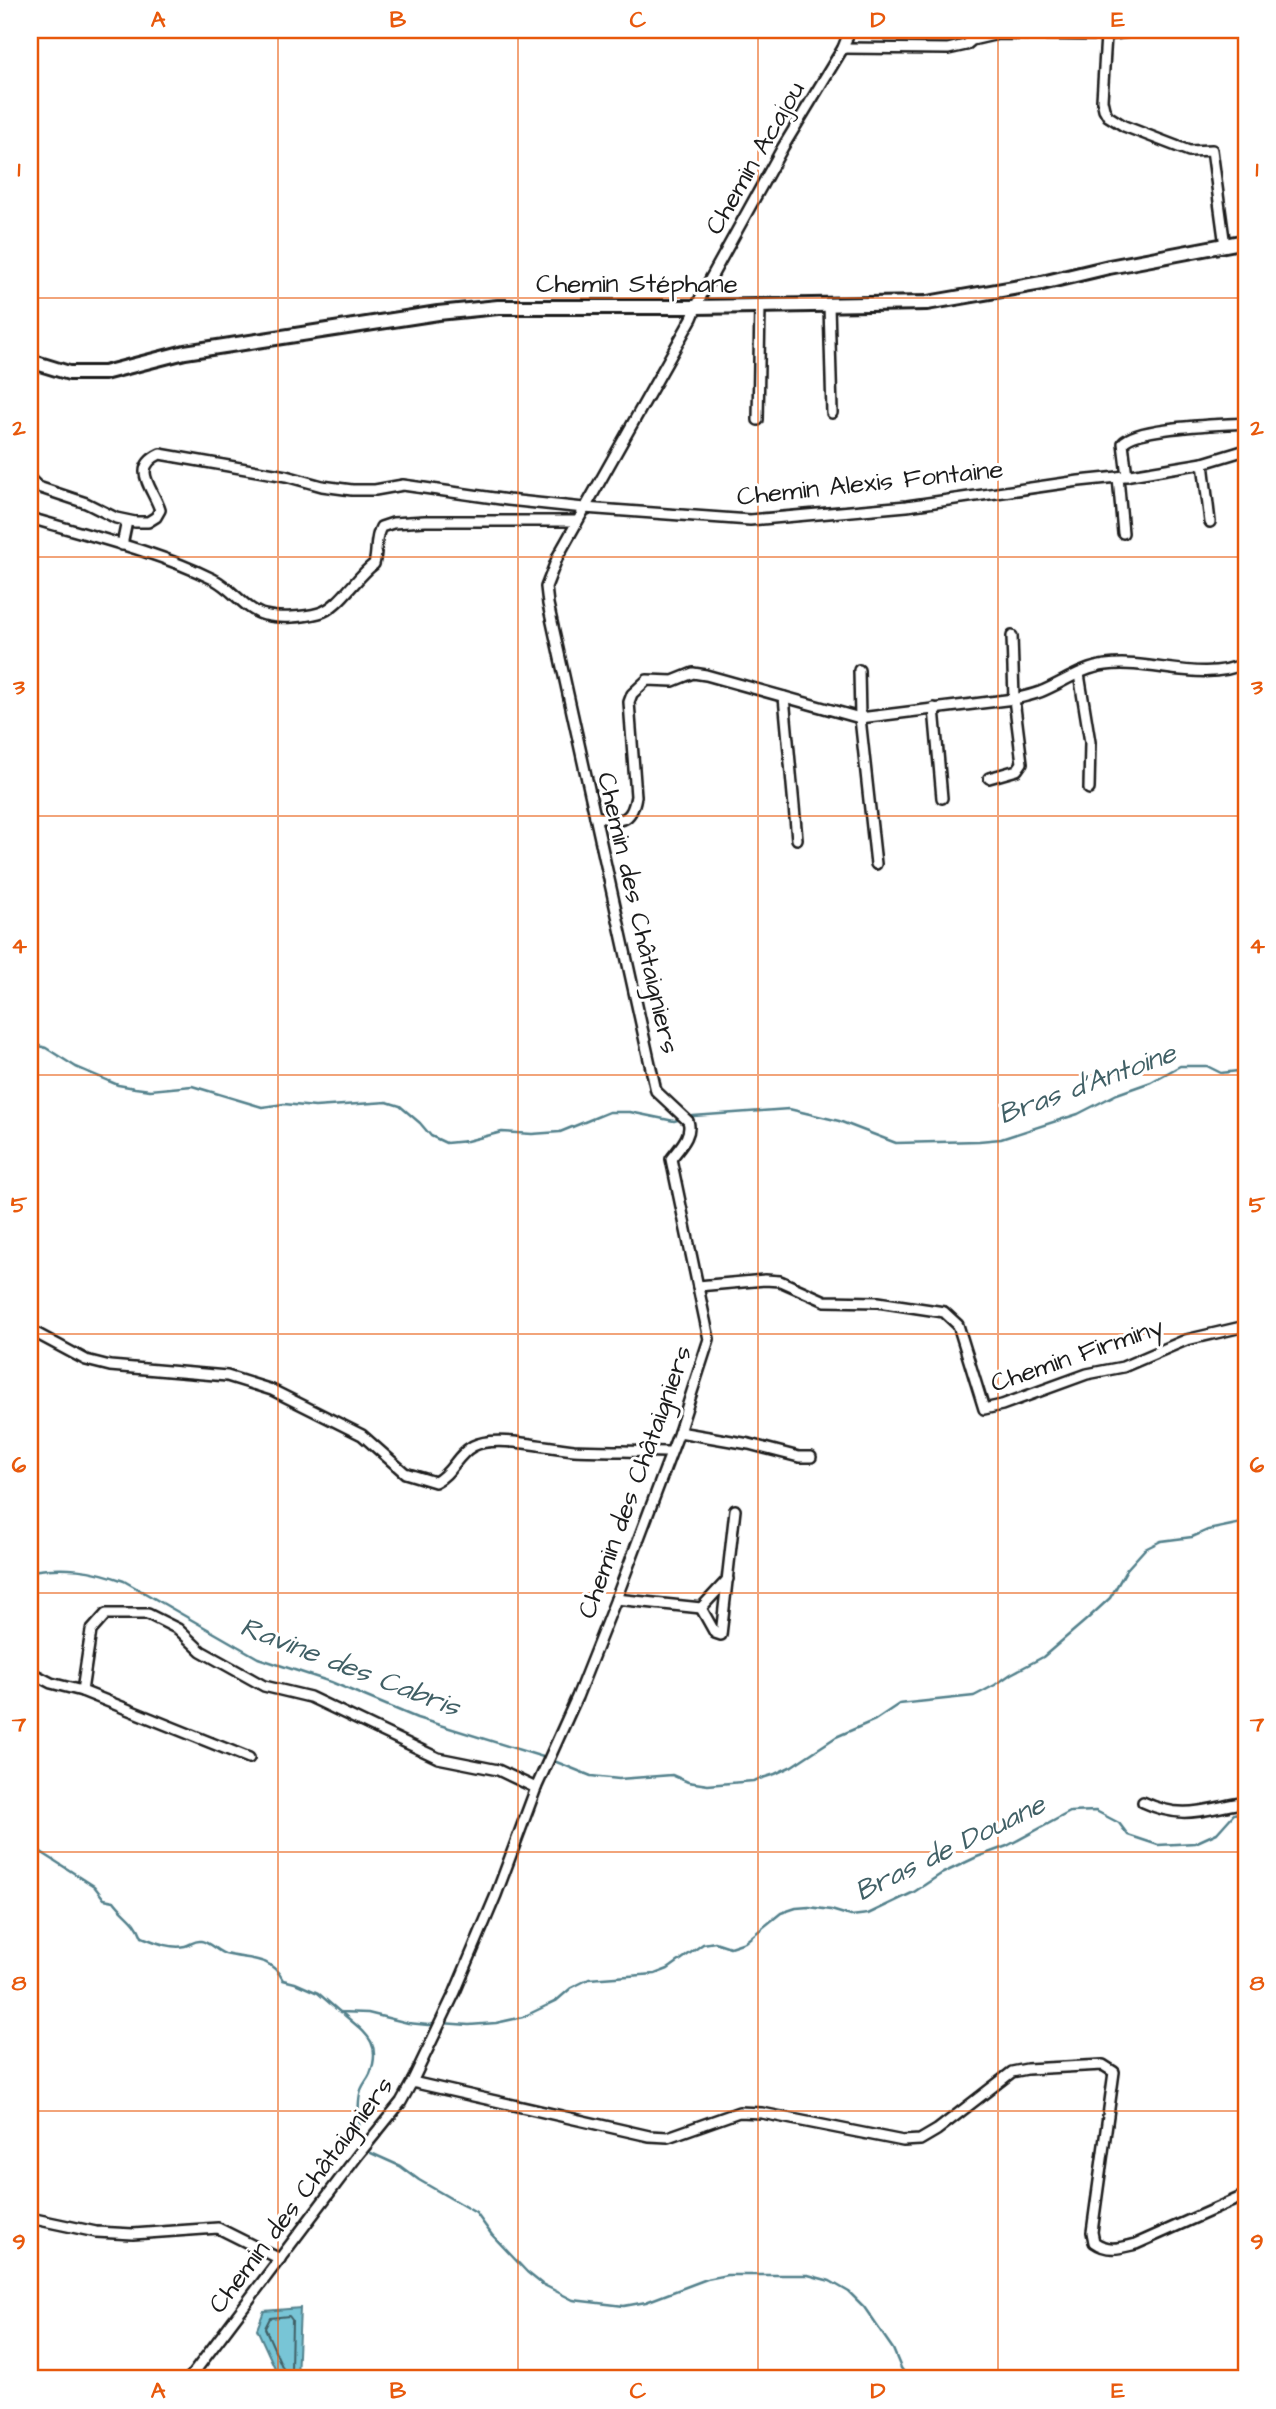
<svg xmlns="http://www.w3.org/2000/svg" width="1276" height="2409" viewBox="0 0 1276 2409" font-family="'Architects Daughter',sans-serif">
<style>
.water{fill:#78c5d6;stroke:#53818c;stroke-width:2}
.lines{fill:none;stroke-linecap:round;stroke-linejoin:round}
.shore{stroke:#416066;stroke-width:2}
.stream{stroke:#53818c;stroke-width:2.5}
.street-casing{stroke:#1c1c1c;stroke-width:14}
.secondary-casing{stroke:#1c1c1c;stroke-width:18}
.street{stroke:#fff;stroke-width:9}
.secondary{stroke:#fff;stroke-width:12}
.grid{fill:none;stroke:#e8590c;stroke-width:2;stroke-opacity:0.55}
.labels{text-anchor:middle;dominant-baseline:central;stroke-width:6;stroke-linejoin:round;paint-order:stroke}
.street-label{font-size:26px;fill:#1c1c1c;stroke:#fff}
.water-label{font-size:28px;font-style:italic;fill:#416066;stroke:#fff}
.neatline{fill:none;stroke:#e8590c;stroke-width:2.5}
.grid-label{font-size:23px;text-anchor:middle;font-weight:bold;fill:#e8590c}
</style>
<rect width="100%" height="100%" fill="#fff"/>
<filter id="ink" filterUnits="userSpaceOnUse"><feTurbulence type="fractalNoise" baseFrequency=".0143" numOctaves="2"/><feDisplacementMap in="SourceGraphic" scale="14" xChannelSelector="R" yChannelSelector="G"/><feConvolveMatrix kernelMatrix="1 2 1 2 8 2 1 2 1" color-interpolation-filters="sRGB"/></filter>
<g filter="url(#ink)">
<!-- water -->
<polygon class="water" points="300,2308 297,2379 280,2379 257,2329 264,2311"/>
<g class="lines">
<!-- shore -->
<polygon class="shore" points="289,2316 292,2320 291,2370 287,2373 284,2371 265,2328 270,2318"/>
<!-- stream -->
<g class="stream">
<polyline points="30,1043 46,1048 76,1067 118,1085 135,1088 150,1090 192,1086 262,1107 284,1104 315,1107 387,1102 400,1106 420,1123 431,1136 446,1143 467,1141 502,1132 532,1134 560,1132 609,1112 630,1112 674,1121 681,1119"/>
<polyline points="693,1116 789,1109 839,1121 896,1143 979,1141 1001,1139 1078,1114 1117,1094 1151,1082 1180,1066 1207,1066 1221,1073 1246,1070"/>
<path d="M30,1571C65,1566 91,1569 124,1581L258,1658L331,1682L417,1718L543,1757"/>
<polyline points="554,1761 591,1776 619,1779 672,1775 688,1782 708,1785 753,1781 775,1774 792,1766 836,1737 875,1720 899,1704 974,1696 995,1685 1011,1674 1043,1657 1085,1621 1110,1598 1127,1569 1145,1549 1161,1541 1192,1537 1208,1530 1246,1522"/>
<path d="M30,1845L94,1886L104,1899L114,1901C125,1916 135,1918 142,1937C155,1942 171,1949 185,1946C191,1945 194,1940 201,1941C209,1942 217,1951 225,1954C248,1960 270,1955 283,1980L295,1983L318,1993L340,2012L368,2013L408,2023L428,2025L442,2023L469,2025L496,2023L523,2017L556,2001L571,1988L589,1979L655,1974L668,1969L703,1944L715,1942L730,1947L745,1942L781,1913L796,1908L809,1907L831,1910L851,1916L868,1914L914,1892L941,1874L977,1857L1007,1846L1070,1812L1096,1811L1119,1823L1128,1835L1158,1845L1195,1843L1217,1833L1234,1814L1246,1811"/>
<path d="M341,2012C363,2032 383,2040 370,2074C367,2081 361,2086 360,2094C357,2108 359,2123 360,2138"/>
<polyline points="371,2153 400,2166 419,2180 476,2213 492,2235 527,2272 542,2284 573,2300 624,2306 646,2302 707,2279 727,2275 808,2275 830,2281 849,2292 864,2307 893,2349 901,2368 909,2379"/>
</g>
<!-- street casing -->
<g class="street-casing">
<g id="street">
<polyline points="1106,35 1102,100 1104,109 1108,116 1124,126 1189,151 1212,150 1225,246"/>
<polyline points="843,48 948,49 966,45 972,40 998,34 1106,35 1143,30"/>
<polyline points="829,305 832,413"/>
<polyline points="758,420 760,306"/>
<polyline points="1203,463 1210,522"/>
<path d="M1127,476L1123,443C1137,426 1222,425 1246,423"/>
<polyline points="1118,477 1123,533"/>
<path d="M30,479L38,487L86,503L116,518L135,522H148L156,517L160,510C153,488 130,468 160,454L286,476L322,486L352,490H375L403,485L508,500L584,508L750,520L907,506L1079,481L1118,477L1203,463L1246,450"/>
<path d="M30,518C91,536 156,551 213,579C232,588 246,611 265,615C280,619 304,617 319,613C339,608 356,577 374,564C378,550 374,540 381,527L393,523L425,521H577"/>
<polyline points="122,545 127,521"/>
<polyline points="859,670 860,718 876,864"/>
<polyline points="1079,674 1090,742 1089,789"/>
<polyline points="784,697 797,839"/>
<polyline points="934,708 942,798"/>
<polyline points="989,778 1017,770 1022,763 1014,699 1012,636"/>
<path d="M595,816C619,821 631,826 636,796L629,702L632,694L647,680L673,681L693,673L706,675L860,718L1014,699C1023,697 1032,695 1040,692C1062,683 1082,668 1106,665C1153,659 1201,684 1246,663"/>
<polyline points="698,1286 765,1280 780,1281 825,1301 878,1302 944,1312 958,1325 984,1409 1002,1405 1087,1374 1123,1367 1186,1340 1246,1326"/>
<path d="M30,1330L86,1360L110,1366L227,1376L272,1390L362,1435L405,1473L435,1482C452,1474 456,1455 473,1446C495,1434 548,1448 574,1450C606,1451 638,1451 670,1452"/>
<polyline points="679,1432 749,1444 799,1457 811,1457"/>
<polyline points="616,1599 701,1608 728,1579"/>
<polyline points="701,1608 715,1633 721,1635 735,1510"/>
<polyline points="30,1672 51,1683 82,1691 91,1631 106,1614 148,1614 178,1629 201,1651 264,1686 310,1697 438,1758 498,1770 536,1788"/>
<polyline points="82,1691 249,1758"/>
<path d="M1143,1802C1184,1821 1204,1809 1246,1802"/>
<path d="M412,2082L649,2136L668,2137L739,2112L762,2113L903,2141L920,2140L937,2130L1012,2072L1027,2069L1103,2065L1114,2072L1092,2232L1094,2242C1108,2252 1120,2248 1136,2244L1246,2195"/>
<polyline points="30,2218 96,2232 133,2234 218,2228 280,2259"/>
<path d="M189,2379L358,2155L401,2102L412,2082L455,1992L496,1895L536,1788L577,1697L616,1599L679,1432L709,1339L671,1159C679,1148 693,1135 688,1121L656,1091L548,604L546,587L558,556L692,318L702,294L783,147L843,48L850,30"/>
</g>
</g>
<!-- secondary casing -->
<g class="secondary-casing">
<polyline id="secondary" points="30,361 69,373 104,373 185,352 438,313 498,307 696,307 927,303 1042,283 1109,267 1246,241"/>
</g>
<!-- street -->
<use href="#street" class="street"/>
<!-- secondary -->
<use href="#secondary" class="secondary"/>
</g>
</g>
<!-- grid -->
<path class="grid" d="M278,30V2379M518,30V2379M758,30V2379M998,30V2379M30,298H1246M30,557H1246M30,816H1246M30,1075H1246M30,1334H1246M30,1593H1246M30,1852H1246M30,2111H1246"/>
<g class="labels">
<!-- street labels -->
<g class="street-label">
<text transform="translate(755 158) rotate(-60)">Chemin Acajou</text>
<text x="637" y="284">Chemin Stéphane</text>
<text transform="translate(870 483) rotate(-6)">Chemin Alexis Fontaine</text>
<text transform="translate(638 913) rotate(77)">Chemin des Châtaigniers</text>
<text transform="translate(1077 1355) rotate(-19)">Chemin Firminy</text>
<text transform="translate(635 1482) rotate(-70)">Chemin des Châtaigniers</text>
<text transform="translate(301 2195) rotate(-53)">Chemin des Châtaigniers</text>
</g>
<!-- water labels -->
<g class="water-label">
<text transform="translate(1087 1084) rotate(-20)">Bras d'Antoine</text>
<text transform="translate(350 1667) rotate(21)">Ravine des Cabris</text>
<text transform="translate(950 1848) rotate(-26)">Bras de Douane</text>
</g>
</g>
<!-- margin -->
<rect width="1276" height="2409" fill="none" stroke="#fff" stroke-width="77"/>
<rect x="38" y="38" width="1200" height="2332" class="neatline"/>
<g class="grid-label">
<text x="158" y="27">A</text>
<text x="398" y="27">B</text>
<text x="638" y="27">C</text>
<text x="878" y="27">D</text>
<text x="1118" y="27">E</text>
<text x="19" y="176">1</text>
<text x="1257" y="176">1</text>
<text x="19" y="435">2</text>
<text x="1257" y="435">2</text>
<text x="19" y="694">3</text>
<text x="1257" y="694">3</text>
<text x="19" y="953">4</text>
<text x="1257" y="953">4</text>
<text x="19" y="1212">5</text>
<text x="1257" y="1212">5</text>
<text x="19" y="1472">6</text>
<text x="1257" y="1472">6</text>
<text x="19" y="1731">7</text>
<text x="1257" y="1731">7</text>
<text x="19" y="1990">8</text>
<text x="1257" y="1990">8</text>
<text x="19" y="2249">9</text>
<text x="1257" y="2249">9</text>
<text x="158" y="2398">A</text>
<text x="398" y="2398">B</text>
<text x="638" y="2398">C</text>
<text x="878" y="2398">D</text>
<text x="1118" y="2398">E</text>
</g>
</svg>
